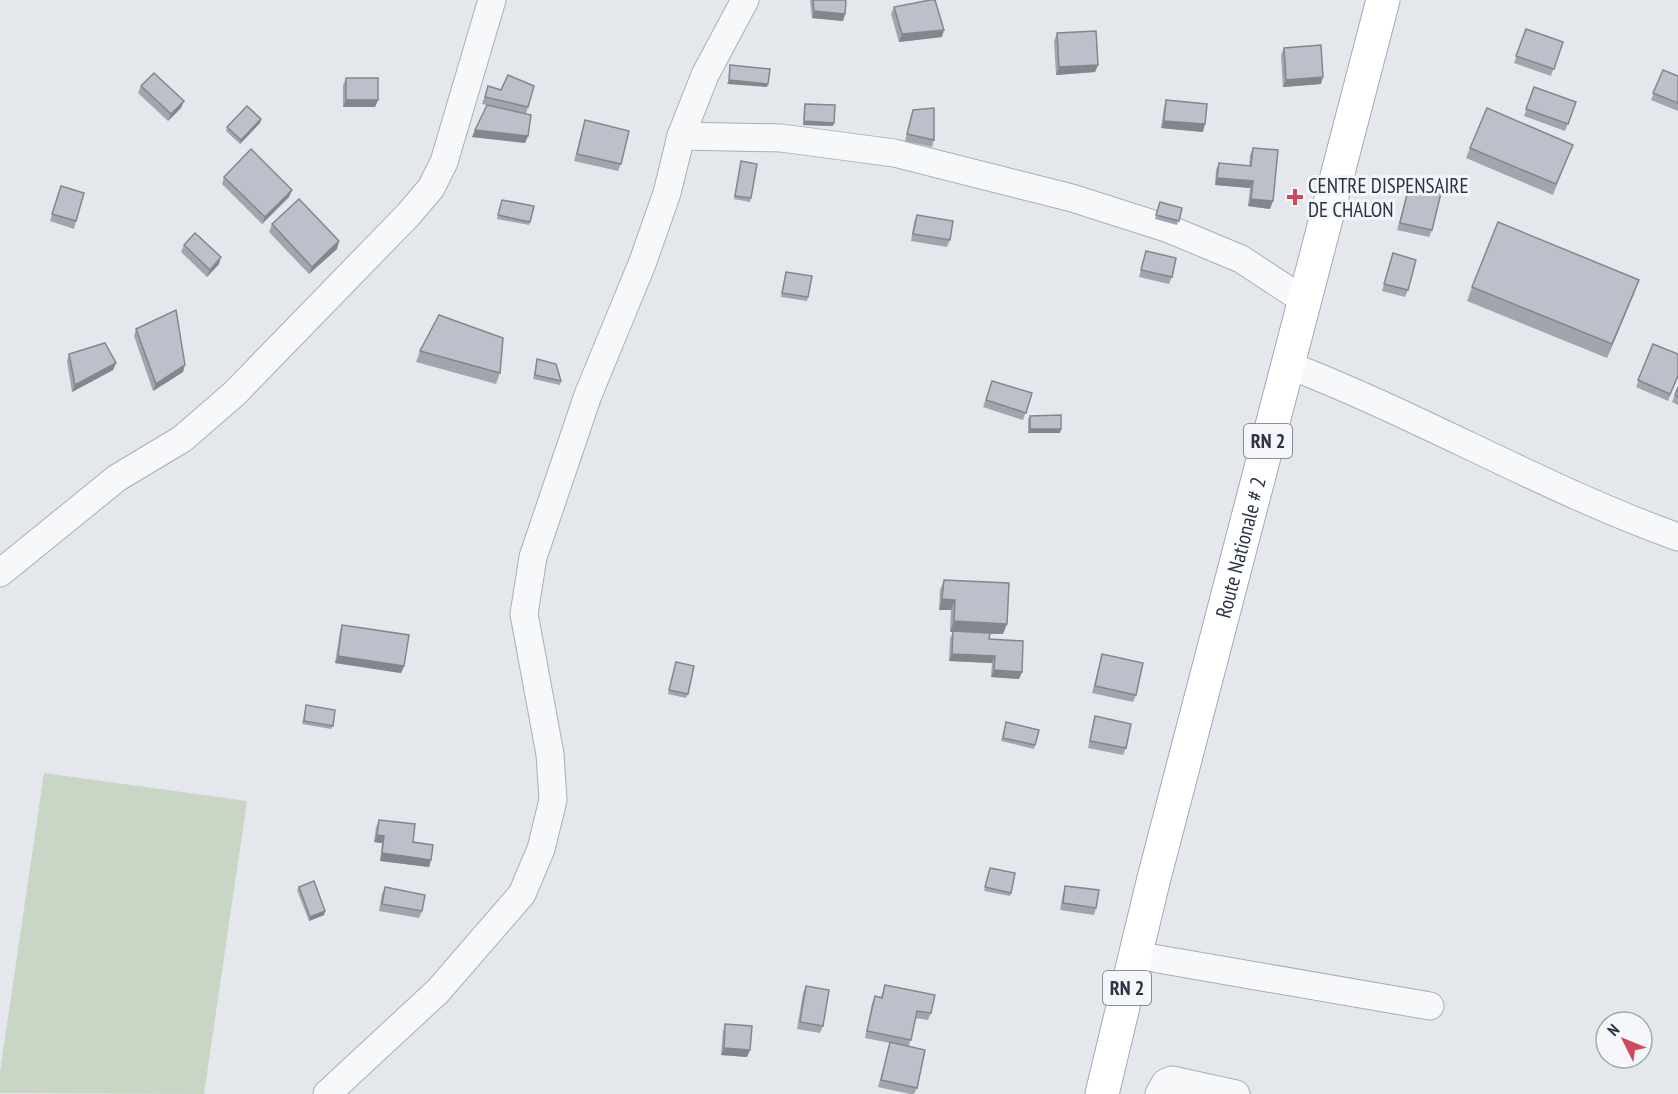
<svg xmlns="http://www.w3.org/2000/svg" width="1678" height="1094" viewBox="0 0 1678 1094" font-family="'PT Sans Narrow',sans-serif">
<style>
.green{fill:#c9d6c5}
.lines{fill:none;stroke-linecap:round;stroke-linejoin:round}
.minor-casing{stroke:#a9aeb7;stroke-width:29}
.primary-casing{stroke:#a3abb8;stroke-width:35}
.minor{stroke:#f7f8fa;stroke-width:27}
.primary{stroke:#fff;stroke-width:33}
.wall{fill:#a1a5ae}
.shaded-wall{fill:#83868d}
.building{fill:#bbc0ca;stroke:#83868d;stroke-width:1.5}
.poi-dot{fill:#d1495b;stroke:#f4f6f9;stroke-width:2}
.labels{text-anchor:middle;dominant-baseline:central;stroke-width:6;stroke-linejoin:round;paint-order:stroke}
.shield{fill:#f4f6f9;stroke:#676e7b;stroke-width:1.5}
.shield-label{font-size:20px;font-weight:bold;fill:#2b3445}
.poi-label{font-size:21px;fill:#2b3445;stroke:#f4f6f9;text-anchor:start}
.street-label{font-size:21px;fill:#2b3445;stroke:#f4f6f9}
</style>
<rect width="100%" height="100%" fill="#e4e7ec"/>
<!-- green -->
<polygon class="green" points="44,773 247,801 204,1094 0,1093 0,1072"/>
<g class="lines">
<!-- minor casing -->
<g class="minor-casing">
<g id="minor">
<polyline points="681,136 781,138 894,153 1072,198 1169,229 1241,259 1305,301"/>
<path d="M1288,365C1421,416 1544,489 1678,537"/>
<polyline points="0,573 117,478 182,439 234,394 408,215 431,188 444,162 492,0"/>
<polyline points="1135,955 1430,1006"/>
<polyline points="327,1094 438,991 522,894 541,849 553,800 550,754 524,614 533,557 588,395 642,264 667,193 681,136 705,75 745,0"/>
<polyline points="1159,1094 1165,1083 1172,1080 1236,1094"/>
</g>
</g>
<!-- primary casing -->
<g class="primary-casing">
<g id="primary">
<path id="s1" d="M1102,1094L1153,882L1383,0"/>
</g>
</g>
<!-- minor -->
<use href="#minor" class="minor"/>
<!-- primary -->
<use href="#primary" class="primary"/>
</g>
<!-- wall -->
<g class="wall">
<polygon points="810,0 846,0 845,14 843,21 812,18"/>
<polygon points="894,7 942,37 899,42 891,14"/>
<polygon points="1526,29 1563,42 1551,76 1514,63"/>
<polygon points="1057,33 1098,65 1095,72 1056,75 1054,41"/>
<polygon points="1284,48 1321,84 1283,87 1281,55"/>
<polygon points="1663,70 1678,76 1678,111 1651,100"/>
<polygon points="346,78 378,100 375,107 343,107 343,85"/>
<polygon points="141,86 181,108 168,121 138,93"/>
<polygon points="488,86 528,107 526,114 528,136 525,143 472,137 487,105 482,104"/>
<polygon points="1534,87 1576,102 1565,131 1524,116"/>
<polygon points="1166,100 1203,132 1161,128 1164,107"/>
<polygon points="805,104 833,126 803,125 804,107"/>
<polygon points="913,110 934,140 932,147 905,141"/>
<polygon points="261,119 260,123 240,144 226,131 227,127"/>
<polygon points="585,120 621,164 618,171 574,161"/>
<polygon points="1253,148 1270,209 1248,206 1250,188 1215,185 1216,170 1219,163 1249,166 1250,155"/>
<polygon points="1470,148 1569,155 1553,195 1466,158"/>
<polygon points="741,161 751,198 750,202 734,199"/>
<polygon points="224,177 292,190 289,197 262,224 222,184"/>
<polygon points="61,186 76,221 74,229 50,221"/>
<polygon points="1409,186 1432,230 1429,237 1397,230"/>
<polygon points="502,200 530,222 529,225 497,219"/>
<polygon points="1160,202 1182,208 1177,225 1155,219"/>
<polygon points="917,215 950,240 947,247 911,241 914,222"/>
<polygon points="272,224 339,241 337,249 309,274 269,232"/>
<polygon points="184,245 219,264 207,277 181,252"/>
<polygon points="1146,251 1172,277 1169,284 1139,277"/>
<polygon points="1393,253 1408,290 1405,297 1382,291"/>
<polygon points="786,272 808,297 807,301 781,297"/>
<polygon points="1639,280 1607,358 1467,301 1472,287"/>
<polygon points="136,329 183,372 153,391 134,336"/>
<polygon points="1653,344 1678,377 1668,401 1636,387"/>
<polygon points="420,351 500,373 496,384 416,362"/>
<polygon points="69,354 116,363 113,370 72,392 67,361"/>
<polygon points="537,359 561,381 560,385 533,379"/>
<polygon points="992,381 1032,393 1023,420 983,407"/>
<polygon points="1678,387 1678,405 1672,402"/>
<polygon points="1030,416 1061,429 1060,433 1028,433 1028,419"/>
<polygon points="944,580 1003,634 990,634 989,639 1022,672 1019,679 991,677 992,663 949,661 950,638 953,632 950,632 951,610 939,610 940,590"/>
<polygon points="342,625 404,666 401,673 335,663 340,632"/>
<polygon points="1102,654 1136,695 1133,702 1092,693"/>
<polygon points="676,662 688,694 686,698 668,694"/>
<polygon points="306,705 333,726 331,729 302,724"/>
<polygon points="1095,716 1126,748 1123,755 1088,748 1093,723"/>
<polygon points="1005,725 1035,745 1034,749 1001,741"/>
<polygon points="379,820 413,842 431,860 429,867 380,861 382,843 374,842 376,827"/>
<polygon points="990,868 1011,893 1010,896 984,891"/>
<polygon points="1065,886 1096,908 1094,915 1060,910 1063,893"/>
<polygon points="299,887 325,911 324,915 309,921 297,890"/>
<polygon points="385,887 422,911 419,918 379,911 382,894"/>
<polygon points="885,985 931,1013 928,1020 915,1018 909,1046 917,1088 914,1094 910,1094 878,1087 890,1043 865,1038 872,1003 875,996 881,997"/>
<polygon points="806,986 823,1026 820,1033 797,1029 803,993"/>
<polygon points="725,1024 747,1057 721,1055 723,1031"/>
</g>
<!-- shaded-wall -->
<g class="shaded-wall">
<polygon points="814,11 845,14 843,21 812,18"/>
<polygon points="944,30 942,37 899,42 902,34"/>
<polygon points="1098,65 1095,72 1056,75 1059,67"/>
<polygon points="1323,77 1321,84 1283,87 1286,80"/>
<polygon points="729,80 768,84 767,87 727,84"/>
<polygon points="346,100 378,100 375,107 343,107"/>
<polygon points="184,101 181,108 168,121 171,114"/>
<polygon points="261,119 260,123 240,144 241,140"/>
<polygon points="804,121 834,123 833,126 803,125"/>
<polygon points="1164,121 1205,124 1203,132 1161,128"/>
<polygon points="475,130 528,136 525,143 472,137"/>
<polygon points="1217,178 1253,181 1250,188 1215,185"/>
<polygon points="292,190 289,197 262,224 265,217"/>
<polygon points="1251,199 1273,201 1270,209 1248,206"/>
<polygon points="339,241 337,249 309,274 312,267"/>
<polygon points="221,257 219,264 207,277 210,270"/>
<polygon points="1639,280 1634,294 1607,358 1612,344"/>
<polygon points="116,363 113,370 72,392 75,385"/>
<polygon points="185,365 183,372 153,391 156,384"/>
<polygon points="1030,429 1061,429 1060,433 1028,433"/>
<polygon points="942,599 955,600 951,610 939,610"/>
<polygon points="954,621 1007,624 1003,634 950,632"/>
<polygon points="952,654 995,656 992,663 949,661"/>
<polygon points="338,656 404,666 401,673 335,663"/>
<polygon points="994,670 1022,672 1019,679 991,677"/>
<polygon points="377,835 384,836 382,843 374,842"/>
<polygon points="382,853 431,860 429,867 380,861"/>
<polygon points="325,911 324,915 309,921 310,917"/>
<polygon points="724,1048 750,1050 747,1057 721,1055"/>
</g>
<!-- building -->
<g class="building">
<polygon points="813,0 846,0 845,14 814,11"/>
<polygon points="930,0 935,0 944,30 902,34 894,7"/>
<polygon points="1526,29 1563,42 1554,69 1516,56"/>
<polygon points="1096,31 1098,65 1059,67 1057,33"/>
<polygon points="1321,45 1323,77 1286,80 1284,48"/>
<polygon points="730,65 770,69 768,84 729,80"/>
<polygon points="1663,70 1678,76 1678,103 1653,93"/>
<polygon points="154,73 184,101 171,114 141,86"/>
<polygon points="508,75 534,86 528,107 485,97 488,86 501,90"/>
<rect x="346" y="78" width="32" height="22"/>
<polygon points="1534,87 1576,102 1568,124 1526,109"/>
<polygon points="1166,100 1207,104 1205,124 1164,121"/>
<polygon points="805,104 835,105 834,123 804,121"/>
<polygon points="487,105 531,115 528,136 475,130"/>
<polygon points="247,106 261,119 241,140 227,127"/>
<polygon points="934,108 934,140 907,134 913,110"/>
<polygon points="1487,108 1573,145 1556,184 1470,148"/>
<polygon points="585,120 629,131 621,164 577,154"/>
<polygon points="1253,148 1278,150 1273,201 1251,199 1253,181 1217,178 1219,163 1251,166"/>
<polygon points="251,149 292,190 265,217 224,177"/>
<polygon points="741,161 757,164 751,198 735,196"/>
<polygon points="61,186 84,193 76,221 52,214"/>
<polygon points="1409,186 1441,193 1432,230 1400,223"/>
<polygon points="299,199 339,241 312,267 272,224"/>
<polygon points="502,200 534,206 530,222 498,215"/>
<polygon points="1160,202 1182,208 1179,221 1156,215"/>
<polygon points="917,215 953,221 950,240 913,234"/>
<polygon points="1498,222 1639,280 1612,344 1472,287"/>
<polygon points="195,233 221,257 210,270 184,245"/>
<polygon points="1146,251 1176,258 1172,277 1141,270"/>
<polygon points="1393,253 1416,260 1408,290 1384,284"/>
<polygon points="786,272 812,276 808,297 782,293"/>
<polygon points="176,310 185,365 156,384 136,329"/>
<polygon points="439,315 503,338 500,373 420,351"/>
<polygon points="105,343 116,363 75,385 69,354"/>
<polygon points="1653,344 1678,354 1678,376 1670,394 1638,380"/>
<polygon points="537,359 556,364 561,381 535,375"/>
<polygon points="992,381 1032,393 1026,413 986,400"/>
<polygon points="1678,387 1678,397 1675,395"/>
<polygon points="1061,415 1061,429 1030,429 1030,416"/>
<polygon points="944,580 1009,583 1007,624 954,621 955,600 942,599"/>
<polygon points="342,625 409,635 404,666 338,656"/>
<polygon points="953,631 990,633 989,639 1023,641 1022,672 994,670 995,656 952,654"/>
<polygon points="1102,654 1143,663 1136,695 1095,686"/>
<polygon points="676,662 694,666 688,694 669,690"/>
<polygon points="306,705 335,710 333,726 304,721"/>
<polygon points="1095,716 1131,724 1126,748 1090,741"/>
<polygon points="1006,722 1039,730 1035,745 1003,738"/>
<polygon points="379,820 415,824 413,842 433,845 431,860 382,853 384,836 377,835"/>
<polygon points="990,868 1015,873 1011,893 985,887"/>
<polygon points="314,881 325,911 310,917 299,887"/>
<polygon points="1065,886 1099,890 1096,908 1063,903"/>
<polygon points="385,887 425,895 422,911 382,904"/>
<polygon points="885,985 935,995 931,1013 917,1011 911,1040 867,1031 875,996 882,998"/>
<polygon points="806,986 829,990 823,1026 800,1022"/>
<polygon points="725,1024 752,1026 750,1050 724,1048"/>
<polygon points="890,1042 925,1050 917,1088 881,1080"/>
</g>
<!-- markers -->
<path class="poi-dot" d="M1292 188h6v6h6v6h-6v6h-6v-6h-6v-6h6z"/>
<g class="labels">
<!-- shield labels -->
<g class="shield">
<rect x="1244" y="424" width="48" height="34" rx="4.5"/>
<rect x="1103" y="971" width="48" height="34" rx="4.5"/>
</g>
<g class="shield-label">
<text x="1268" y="441">RN 2</text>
<text x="1127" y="988">RN 2</text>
</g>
<!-- poi labels -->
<g class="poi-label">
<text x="1308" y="185">CENTRE DISPENSAIRE<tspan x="1308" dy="24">DE CHALON</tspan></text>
</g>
<!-- street labels -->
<g class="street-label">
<text stroke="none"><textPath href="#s1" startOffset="564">Route Nationale # 2</textPath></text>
</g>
</g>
<!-- north arrow -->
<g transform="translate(1624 1040) rotate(313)"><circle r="28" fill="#f4f6f9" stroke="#a4a8b1" stroke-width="1.5"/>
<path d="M0-4.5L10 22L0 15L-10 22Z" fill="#d1495b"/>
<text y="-9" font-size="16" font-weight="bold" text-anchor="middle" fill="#2b3445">N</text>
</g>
</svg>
